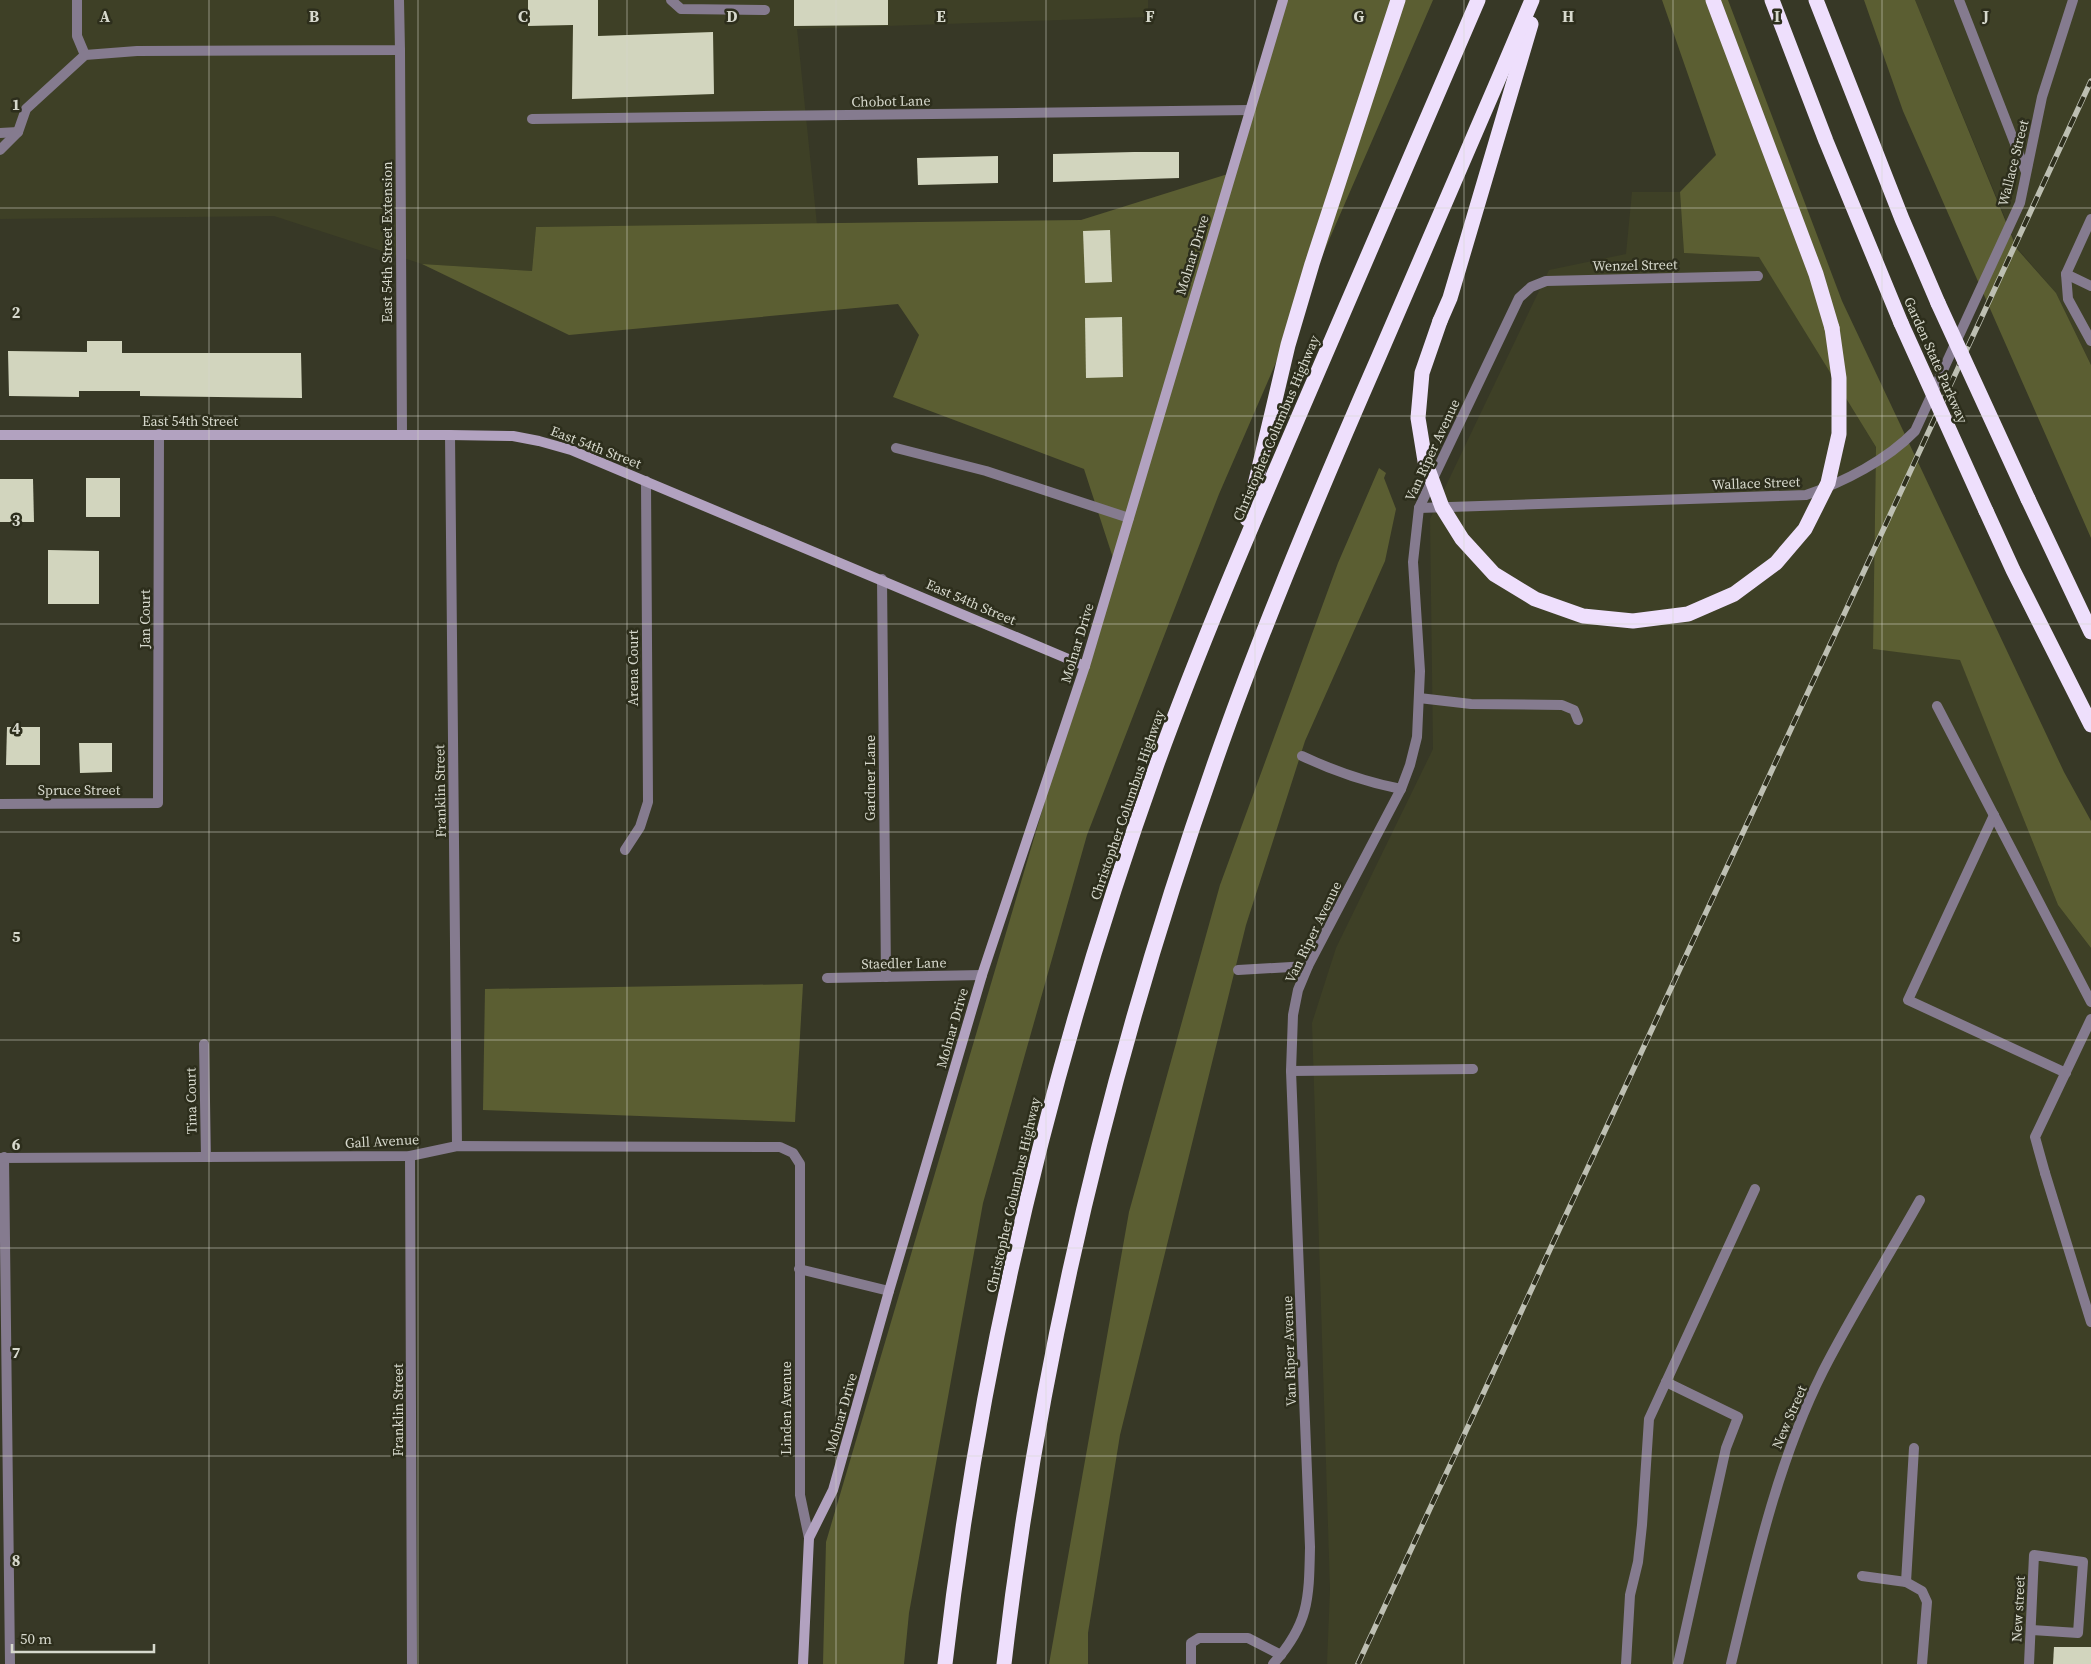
<svg xmlns="http://www.w3.org/2000/svg" width="2091" height="1664" viewBox="0 0 2091 1664" font-family="'Source Serif 4',serif">
<style>
.built{fill:#3e4026}
.green{fill:#5b5e32}
.building{fill:#d2d5be}
.lines{fill:none;stroke-linecap:round;stroke-linejoin:round}
.lane{stroke:#857b8f;stroke-width:10}
.street{stroke:#857b8f;stroke-width:10}
.secondary{stroke:#b2a2c0;stroke-width:10}
.highway{stroke:#eedffc;stroke-width:15}
.rail-casing{stroke:#bdbfb2;stroke-width:5.5}
.rail{stroke:#2d2e1c;stroke-width:4;stroke-dasharray:11;stroke-linecap:butt}
.highway-bridge{stroke:#eedffc;stroke-width:15}
.grid{fill:none;stroke:#d7d9cd;stroke-width:1;stroke-opacity:0.55}
.labels{text-anchor:middle;dominant-baseline:central;stroke-width:5;stroke-linejoin:round;paint-order:stroke}
.street-label{font-size:14px;fill:#d7d9cd;stroke:#2d2e1c}
.grid-label{font-size:16px;text-anchor:middle;font-weight:bold;fill:#d7d9cd;stroke:#2d2e1c;stroke-width:5;stroke-linejoin:round;paint-order:stroke}
</style>
<rect width="100%" height="100%" fill="#373826"/>
<!-- built -->
<g class="built">
<polygon points="0,0 1148,0 1148,17 797,29 817,225 536,227 532,271 422,264 274,216 0,219"/>
<polygon points="1915,0 2091,0 2091,365 2056,293 2018,249"/>
<polygon points="1632,192 1680,192 1684,253 1759,256 1876,447 1873,649 1960,659 2058,905 2091,948 2091,1664 1327,1664 1330,1589 1312,1023 1336,948 1433,749 1430,519 1549,270 1626,254"/>
</g>
<!-- green -->
<g class="green">
<polygon points="1283,0 1433,0 1219,494 1087,835 983,1203 909,1613 904,1664 823,1664 826,1542 1115,564 1084,469 893,397 919,335 898,304 569,335 422,264 532,271 536,227 1081,220 1231,173"/>
<polygon points="1662,0 1728,0 1842,301 2064,772 2091,821 2091,948 2058,905 1960,660 1873,649 1876,447 1759,257 1684,253 1680,192 1716,155"/>
<polygon points="1864,0 1915,0 2017,249 2056,293 2091,365 2091,538 1903,111"/>
<polygon points="1379,468 1386,473 1384,478 1396,509 1385,561 1305,741 1246,925 1120,1435 1088,1633 1088,1664 1049,1664 1129,1212 1220,885 1338,563"/>
<polygon points="803,984 795,1122 483,1110 485,989"/>
</g>
<!-- building -->
<g class="building">
<polygon points="528,0 598,0 598,36 713,32 714,94 572,99 573,25 528,26"/>
<polygon points="794,0 888,0 888,25 794,26"/>
<polygon points="1134,152 1179,152 1179,178 1053,182 1053,154"/>
<polygon points="998,156 998,183 918,185 917,158"/>
<polygon points="1110,230 1112,282 1085,283 1083,231"/>
<polygon points="1122,317 1123,377 1086,378 1085,318"/>
<polygon points="87,341 122,341 122,353 301,353 302,398 140,396 140,391 79,391 79,397 9,396 8,351 87,352"/>
<rect x="86" y="478" width="34" height="39"/>
<polygon points="0,479 33,479 34,522 0,522"/>
<polygon points="48,550 99,551 99,604 48,604"/>
<polygon points="7,727 40,727 40,765 6,765"/>
<polygon points="79,743 112,743 112,772 80,773"/>
<polygon points="2054,1647 2091,1647 2091,1664 2053,1664"/>
</g>
<g class="lines">
<!-- lane -->
<g class="lane">
<polyline points="77,0 77,36 85,55"/>
<polyline points="671,0 681,9 765,10"/>
<polyline points="1959,0 2026,172"/>
<polyline points="0,133 18,132"/>
<polyline points="0,150 18,132 26,109 85,55 137,51 400,50 399,0"/>
<polyline points="2091,219 2066,274 2068,299 2091,341"/>
<polyline points="2066,274 2091,286"/>
<polyline points="896,448 986,471 1129,518"/>
<path d="M1419,508L1806,495C1844,482 1887,460 1915,431L2020,203L2042,97L2073,0"/>
<polyline points="1419,698 1471,704 1562,705 1574,710 1578,720"/>
<polyline points="1937,706 2091,1002"/>
<polyline points="1994,815 1908,1000 2066,1073"/>
<polyline points="1291,1071 1473,1069"/>
<polyline points="2045,1173 2035,1137 2091,1019"/>
<polyline points="1666,1382 1738,1417 1726,1448 1678,1664"/>
<polyline points="1862,1576 1906,1582 1922,1591 1927,1602 1922,1664"/>
<polyline points="1906,1582 1914,1448"/>
<polyline points="1191,1664 1191,1643 1199,1638 1248,1638 1281,1655"/>
<polyline points="1626,1664 1630,1595 1638,1562 1642,1525 1649,1419 1755,1189"/>
<polyline points="2029,1664 2034,1555 2083,1562 2078,1633 2031,1630"/>
</g>
<!-- street -->
<g class="street">
<polyline points="400,50 402,435"/>
<polyline points="532,119 1250,110"/>
<polyline points="450,435 457,1146"/>
<polyline points="882,579 886,977"/>
<path d="M1302,756C1336,772 1365,782 1401,789"/>
<polyline points="0,804 158,803 159,434"/>
<polyline points="625,850 640,827 648,802 646,481"/>
<polyline points="1238,970 1308,966"/>
<polyline points="827,978 982,975"/>
<polyline points="204,1044 206,1157"/>
<polyline points="410,1156 412,1664"/>
<polyline points="4,1157 10,1664"/>
<polyline points="0,1158 410,1156 457,1146 780,1147 793,1153 800,1164 800,1495 809,1538"/>
<polyline points="2045,1173 2091,1322"/>
<polyline points="799,1269 889,1291"/>
<path d="M1273,1664C1309,1624 1309,1599 1310,1547L1291,1071L1293,1015L1298,990L1308,966L1401,789L1410,765L1417,737L1420,671L1413,562L1419,508L1519,298L1531,287L1546,281L1758,276"/>
<path d="M1731,1664C1754,1567 1778,1460 1823,1371C1852,1314 1888,1257 1920,1200"/>
</g>
<!-- secondary -->
<g class="secondary">
<polyline points="0,435 450,435 513,436 539,441 571,450 1085,666"/>
<polyline points="803,1664 809,1538 833,1490 889,1291 982,975 1085,666 1283,0"/>
</g>
<!-- highway -->
<g class="highway">
<polyline points="1713,0 1816,274 1832,328"/>
<polyline points="1772,0 1826,141 1901,323"/>
<polyline points="1816,0 1902,219 1938,303"/>
<polyline points="1440,321 1450,298 1531,24"/>
<polyline points="2028,499 2091,632"/>
<polyline points="1986,511 2013,570 2091,725"/>
<polyline points="1247,519 1288,345 1312,264 1398,0"/>
<path d="M945,1664C980,1358 1053,1055 1157,764C1202,640 1255,518 1307,397C1364,265 1421,132 1478,0"/>
<path d="M1004,1664C1041,1343 1119,1027 1229,723C1274,599 1326,477 1379,356C1430,237 1482,119 1532,0"/>
</g>
<!-- rail casing -->
<g class="rail-casing">
<polyline id="rail" points="1358,1664 2091,81"/>
</g>
<!-- rail -->
<use href="#rail" class="rail"/>
<!-- highway-bridge -->
<g class="highway-bridge">
<polyline points="1938,303 2028,499"/>
<polyline points="1440,321 1422,373 1418,418 1425,461 1442,507 1462,539 1494,574 1535,599 1583,616 1633,621 1688,614 1734,594 1776,563 1805,529 1828,483 1839,434 1839,378 1832,328"/>
<polyline points="1901,323 1986,511"/>
</g>
</g>
<!-- grid -->
<path class="grid" d="M209,0V1664M418,0V1664M627,0V1664M836,0V1664M1046,0V1664M1255,0V1664M1464,0V1664M1673,0V1664M1882,0V1664M0,208H2091M0,416H2091M0,624H2091M0,832H2091M0,1040H2091M0,1248H2091M0,1456H2091"/>
<g class="labels">
<!-- street labels -->
<g class="street-label">
<text transform="translate(891 101) rotate(-1)">Chobot Lane</text>
<text transform="translate(2013 163) rotate(-76)">Wallace Street</text>
<text transform="translate(387 242) rotate(-90)">East 54th Street Extension</text>
<text transform="translate(1192 255) rotate(-73)">Molnar Drive</text>
<text transform="translate(1635 265) rotate(-1)">Wenzel Street</text>
<text transform="translate(1936 360) rotate(66)">Garden State Parkway</text>
<text x="190" y="421">East 54th Street</text>
<text transform="translate(1276 428) rotate(-67)">Christopher Columbus Highway</text>
<text transform="translate(596 447) rotate(21)">East 54th Street</text>
<text transform="translate(1432 450) rotate(-65)">Van Riper Avenue</text>
<text transform="translate(1756 483) rotate(-2)">Wallace Street</text>
<text transform="translate(971 602) rotate(23)">East 54th Street</text>
<text transform="translate(145 619) rotate(-90)">Jan Court</text>
<text transform="translate(1077 643) rotate(-73)">Molnar Drive</text>
<text transform="translate(633 668) rotate(-90)">Arena Court</text>
<text transform="translate(870 778) rotate(-90)">Gardner Lane</text>
<text x="79" y="790">Spruce Street</text>
<text transform="translate(440 791) rotate(-91)">Franklin Street</text>
<text transform="translate(1127 805) rotate(-71)">Christopher Columbus Highway</text>
<text transform="translate(1313 932) rotate(-64)">Van Riper Avenue</text>
<text transform="translate(904 963) rotate(-1)">Staedler Lane</text>
<text transform="translate(952 1028) rotate(-74)">Molnar Drive</text>
<text transform="translate(191 1101) rotate(-91)">Tina Court</text>
<text transform="translate(382 1141) rotate(-3)">Gall Avenue</text>
<text transform="translate(1013 1195) rotate(-77)">Christopher Columbus Highway</text>
<text transform="translate(1289 1351) rotate(-92)">Van Riper Avenue</text>
<text transform="translate(786 1408) rotate(-90)">Linden Avenue</text>
<text transform="translate(398 1410) rotate(-90)">Franklin Street</text>
<text transform="translate(841 1413) rotate(-74)">Molnar Drive</text>
<text transform="translate(1789 1417) rotate(-67)">New Street</text>
<text transform="translate(2018 1609) rotate(-87)">New street</text>
</g>
</g>
<g class="grid-label">
<text x="105" y="22">A</text>
<text x="314" y="22">B</text>
<text x="523" y="22">C</text>
<text x="732" y="22">D</text>
<text x="941" y="22">E</text>
<text x="1150" y="22">F</text>
<text x="1359" y="22">G</text>
<text x="1568" y="22">H</text>
<text x="1777" y="22">I</text>
<text x="1986" y="22">J</text>
<text x="16" y="110">1</text>
<text x="16" y="318">2</text>
<text x="16" y="526">3</text>
<text x="16" y="734">4</text>
<text x="16" y="942">5</text>
<text x="16" y="1150">6</text>
<text x="16" y="1358">7</text>
<text x="16" y="1566">8</text>
</g>
<!-- scale -->
<path d="M12 1644v8h142v-8" fill="none" stroke="#d7d9cd" stroke-width="2.5"/>
<text x="20" y="1644" font-size="15" fill="#d7d9cd" stroke="#2d2e1c" stroke-width="4" paint-order="stroke">50 m</text>
</svg>
